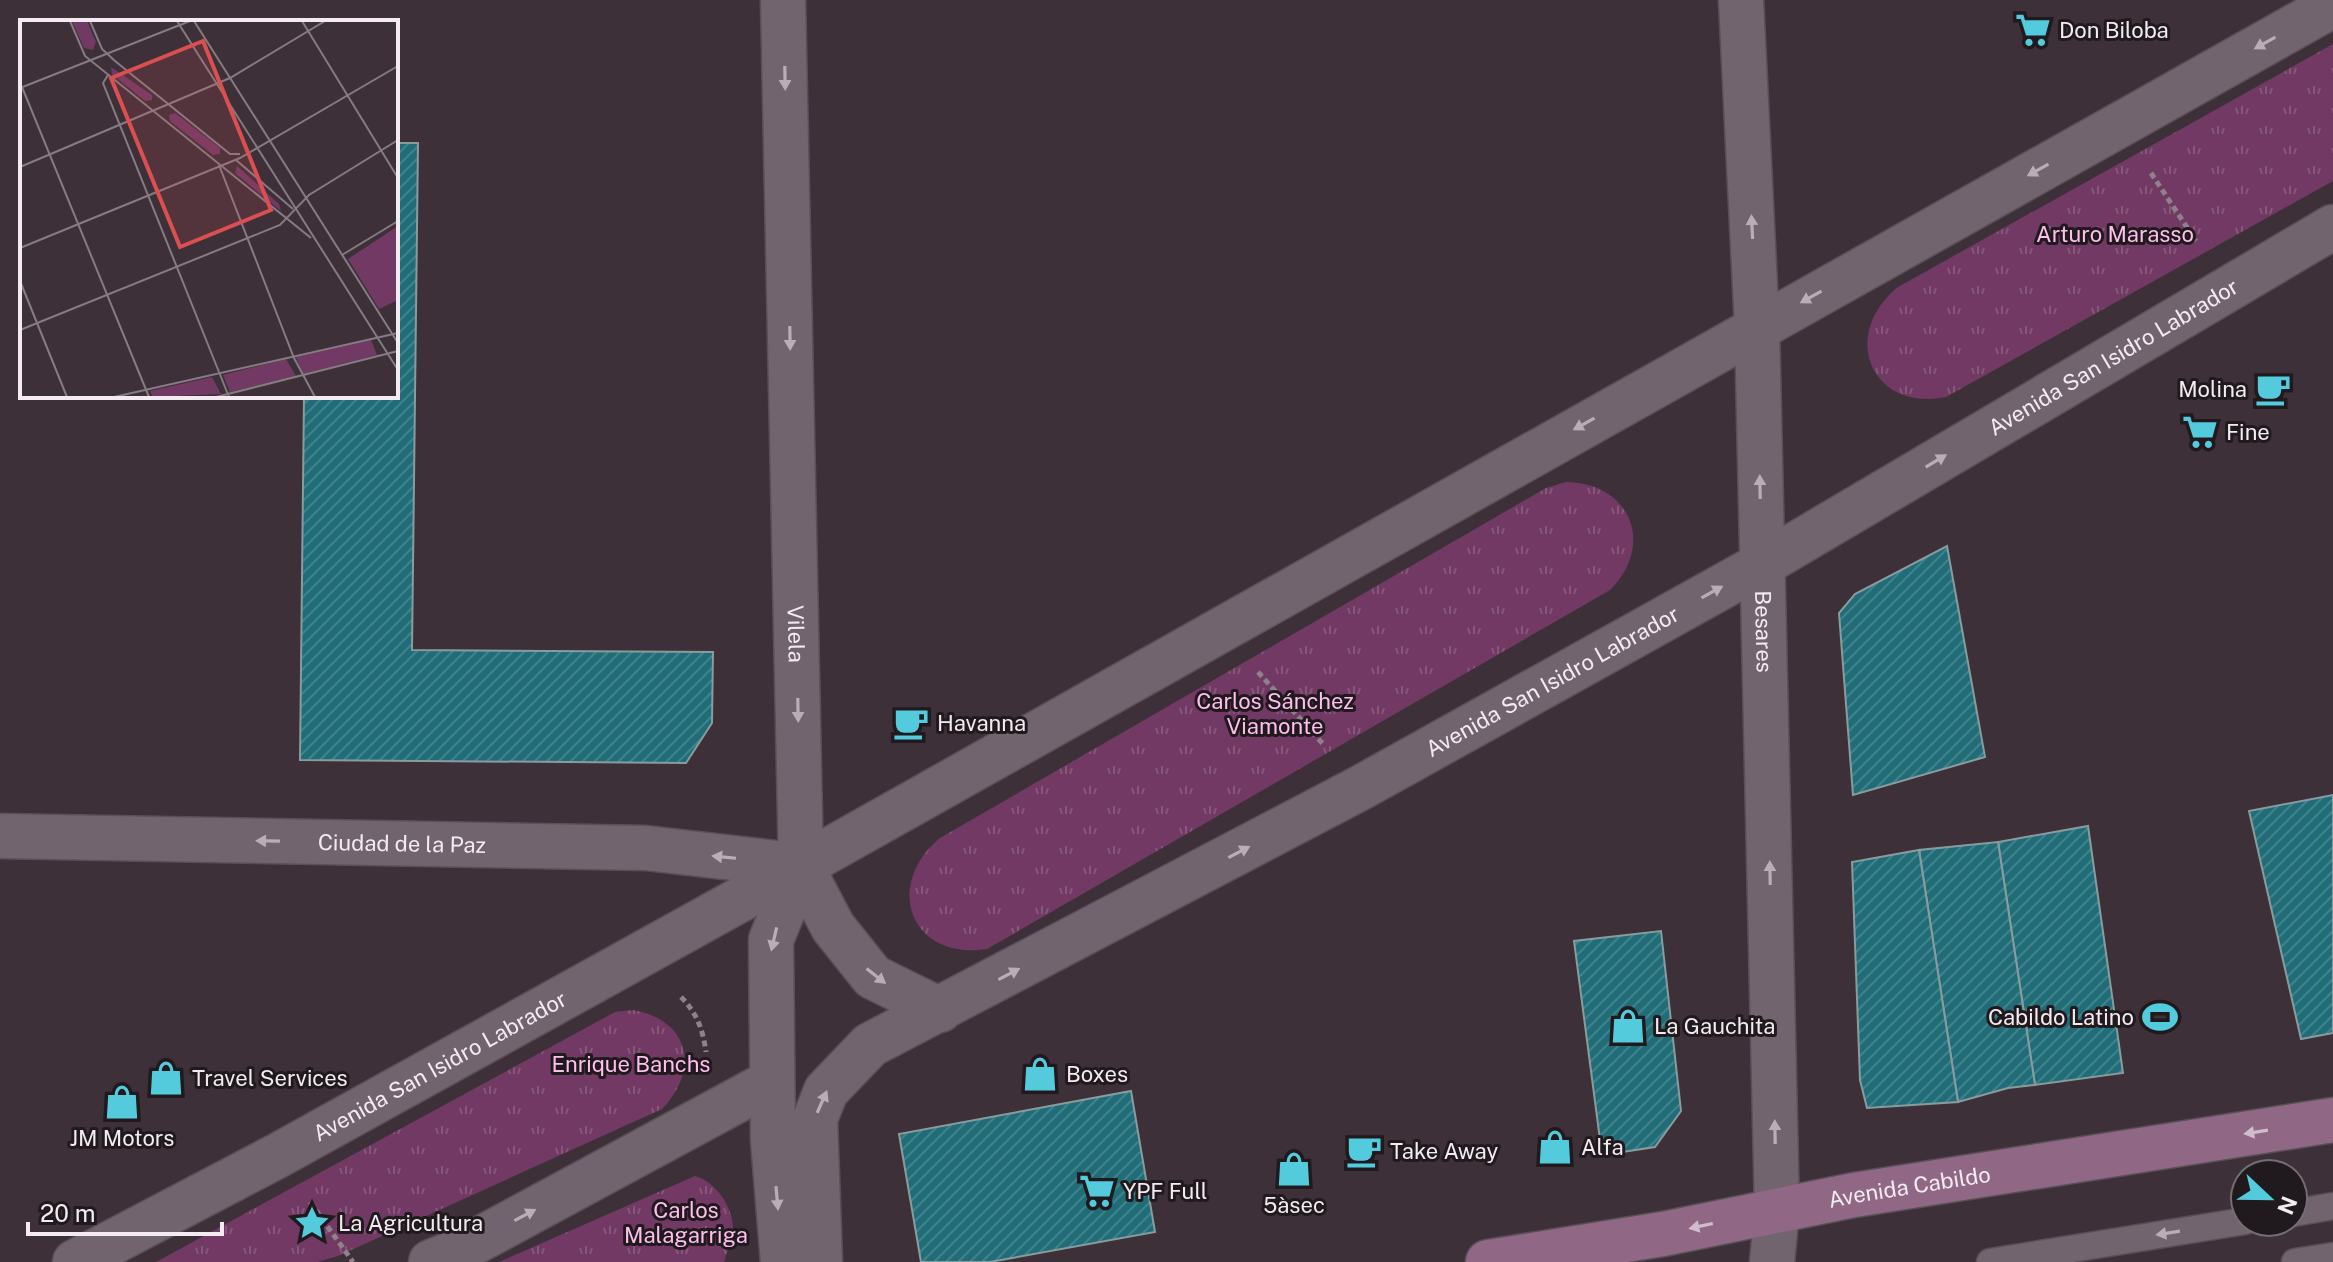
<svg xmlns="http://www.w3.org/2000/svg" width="2333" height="1262" viewBox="0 0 2333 1262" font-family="'Public Sans',sans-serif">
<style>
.grass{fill:url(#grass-tufts)}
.building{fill:url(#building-hatch);stroke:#889ca0;stroke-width:2}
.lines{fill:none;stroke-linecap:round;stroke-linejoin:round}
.service-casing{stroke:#5a4f57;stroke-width:29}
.minor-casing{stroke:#5a4f57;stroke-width:47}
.tertiary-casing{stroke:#5a4f57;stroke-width:47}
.secondary-casing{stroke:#5a4f57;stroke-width:47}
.path{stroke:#8d8289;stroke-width:5;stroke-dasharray:6 4;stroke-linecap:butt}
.service{stroke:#72646e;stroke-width:26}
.minor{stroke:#72646e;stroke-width:44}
.tertiary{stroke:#72646e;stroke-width:44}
.secondary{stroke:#906886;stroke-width:44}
.oneway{fill:#b9aeb6}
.oneway2{fill:#d0bdcc}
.labels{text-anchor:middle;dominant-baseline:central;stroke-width:6;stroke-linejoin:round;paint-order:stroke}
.poi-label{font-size:22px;fill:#f3ebf1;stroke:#201a1e;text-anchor:start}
.park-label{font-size:22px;fill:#febfed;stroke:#201a1e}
.street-label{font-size:22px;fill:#f3ebf1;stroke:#201a1e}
.inset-road{fill:none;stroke:#867b83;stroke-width:2}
.view{fill:#dc4f50;fill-opacity:0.15;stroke:#dc4f50;stroke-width:4}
.inset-edge{fill:none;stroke:#f3ebf1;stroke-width:4}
</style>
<defs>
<pattern id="grass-tufts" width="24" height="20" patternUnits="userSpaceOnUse" patternTransform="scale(2)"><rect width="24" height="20" fill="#713964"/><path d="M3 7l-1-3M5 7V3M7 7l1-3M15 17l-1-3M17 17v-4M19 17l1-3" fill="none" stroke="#86567b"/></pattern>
<pattern id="building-hatch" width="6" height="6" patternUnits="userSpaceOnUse" patternTransform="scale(2)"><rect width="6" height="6" fill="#206d78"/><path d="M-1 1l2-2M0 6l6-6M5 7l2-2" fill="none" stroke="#41828c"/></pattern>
</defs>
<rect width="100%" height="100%" fill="#3d3039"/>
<!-- grass -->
<g class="grass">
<path d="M2333,44V181L1946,397C1871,412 1839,335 1898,287Z"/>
<path d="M1566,482C1630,483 1656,544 1610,590L987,949C910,961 883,885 940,838L1546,488Z"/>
<path d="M633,1010C690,1020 700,1070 662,1109L338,1256L317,1262H156L615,1012Z"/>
<path d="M695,1176C715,1181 734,1208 733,1230C732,1241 727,1252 724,1262H499Z"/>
</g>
<!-- building -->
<g class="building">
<polygon points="396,143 418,143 412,650 713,652 712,723 686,763 300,760 304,396 396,396"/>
<polygon points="1947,546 1985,757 1853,795 1839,613 1855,594"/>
<polygon points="2333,795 2333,1033 2301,1039 2249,811"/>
<polygon points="2088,826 2123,1073 2035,1085 1998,842"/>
<polygon points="1998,842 2035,1085 2008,1088 1958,1102 1919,850"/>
<polygon points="1919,850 1958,1102 1867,1108 1860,1080 1852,862"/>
<polygon points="1661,931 1681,1111 1655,1147 1602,1155 1574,941"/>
<polygon points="1131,1091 1155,1232 990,1262 921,1262 899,1134"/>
</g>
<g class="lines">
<!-- service casing -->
<g class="service-casing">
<g id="service">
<polyline points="2293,1213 2333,1206"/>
<polyline points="1990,1262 2245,1221"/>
<polyline points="2295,1262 2333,1256"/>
</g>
</g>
<!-- minor casing -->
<g class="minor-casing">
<g id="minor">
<path id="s1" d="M783,0L801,866L771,940L773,1140L783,1262"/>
<path id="s2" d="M1741,0L1757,327L1777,1210L1772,1262"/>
<path id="s3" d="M0,836L646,848L801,866"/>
<polyline points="801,866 833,927 873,977 940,1010"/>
<polyline points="431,1262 458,1251 771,1082"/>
</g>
</g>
<!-- tertiary casing -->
<g class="tertiary-casing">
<g id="tertiary">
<path id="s4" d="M75,1262L277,1156L801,866L2333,5"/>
<path id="s5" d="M820,1262L815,1119L826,1091L870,1045L1362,787L1761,565L2333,227"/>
</g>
</g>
<!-- secondary casing -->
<g class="secondary-casing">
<g id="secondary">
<path id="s6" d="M1488,1262L1663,1234L1854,1195L2333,1120"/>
</g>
</g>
<!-- path -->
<g class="path">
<polyline points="2151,173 2196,241"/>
<polyline points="1258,672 1323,744"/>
<path d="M681,997C697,1013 703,1030 706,1052"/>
<polyline points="310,1202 353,1262"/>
</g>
<!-- service -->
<use href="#service" class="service"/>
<!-- minor -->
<use href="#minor" class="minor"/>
<!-- tertiary -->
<use href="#tertiary" class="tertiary"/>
<!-- secondary -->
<use href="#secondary" class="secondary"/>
</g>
<!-- one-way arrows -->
<defs><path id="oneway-solid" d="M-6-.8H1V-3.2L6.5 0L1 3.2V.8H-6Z" transform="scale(2)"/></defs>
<g class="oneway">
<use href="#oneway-solid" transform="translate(2265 43) rotate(151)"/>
<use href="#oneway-solid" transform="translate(785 78) rotate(89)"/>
<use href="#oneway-solid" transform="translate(2038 170) rotate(151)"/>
<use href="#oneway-solid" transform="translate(1752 227) rotate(-93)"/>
<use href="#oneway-solid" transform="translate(1811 297) rotate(151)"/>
<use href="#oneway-solid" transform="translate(790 338) rotate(89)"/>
<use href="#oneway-solid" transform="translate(1584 424) rotate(151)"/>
<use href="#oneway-solid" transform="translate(1936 461) rotate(-31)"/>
<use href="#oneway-solid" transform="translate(1760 487) rotate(-91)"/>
<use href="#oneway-solid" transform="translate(1712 592) rotate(-29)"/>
<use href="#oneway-solid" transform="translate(798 710) rotate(89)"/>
<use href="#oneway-solid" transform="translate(268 841) rotate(-179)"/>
<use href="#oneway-solid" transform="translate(1239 852) rotate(-28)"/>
<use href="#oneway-solid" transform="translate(724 857) rotate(-174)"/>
<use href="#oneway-solid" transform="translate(1770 873) rotate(-91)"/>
<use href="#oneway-solid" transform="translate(774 939) rotate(103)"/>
<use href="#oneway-solid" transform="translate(1009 974) rotate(-28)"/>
<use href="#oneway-solid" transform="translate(876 976) rotate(38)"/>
<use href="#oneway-solid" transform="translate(822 1102) rotate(-66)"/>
<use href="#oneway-solid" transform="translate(1775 1132) rotate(-91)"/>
<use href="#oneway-solid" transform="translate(777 1198) rotate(85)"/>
<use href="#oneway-solid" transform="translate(525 1215) rotate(-28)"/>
<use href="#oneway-solid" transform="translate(2168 1233) rotate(171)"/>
</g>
<g class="oneway2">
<use href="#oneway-solid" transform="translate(2256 1132) rotate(171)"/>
<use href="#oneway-solid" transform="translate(1701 1226) rotate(168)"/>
</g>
<!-- icons -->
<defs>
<g id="supermarket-bare" transform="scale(2.76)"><path d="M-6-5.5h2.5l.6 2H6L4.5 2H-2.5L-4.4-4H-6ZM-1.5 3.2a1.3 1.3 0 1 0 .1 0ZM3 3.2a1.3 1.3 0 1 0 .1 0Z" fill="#53cbdc" stroke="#201a1e" stroke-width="2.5" paint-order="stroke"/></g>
<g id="cafe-bare" transform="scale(2.76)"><path d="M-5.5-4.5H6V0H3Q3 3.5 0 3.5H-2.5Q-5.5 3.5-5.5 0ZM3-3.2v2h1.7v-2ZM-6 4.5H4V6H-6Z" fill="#53cbdc" stroke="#201a1e" stroke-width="2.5" paint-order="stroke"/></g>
<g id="stadium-bare" transform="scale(2.76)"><path d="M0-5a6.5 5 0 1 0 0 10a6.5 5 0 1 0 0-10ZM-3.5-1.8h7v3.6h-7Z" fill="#53cbdc" stroke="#201a1e" stroke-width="2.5" paint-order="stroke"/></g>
<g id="shop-bare" transform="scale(2.76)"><path d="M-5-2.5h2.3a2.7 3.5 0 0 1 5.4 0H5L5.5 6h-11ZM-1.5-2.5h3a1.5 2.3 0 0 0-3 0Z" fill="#53cbdc" stroke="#201a1e" stroke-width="2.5" paint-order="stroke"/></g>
<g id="sight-bare" transform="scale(2.76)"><path d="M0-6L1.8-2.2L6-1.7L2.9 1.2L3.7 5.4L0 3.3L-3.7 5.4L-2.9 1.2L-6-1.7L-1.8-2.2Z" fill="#53cbdc" stroke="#201a1e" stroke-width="2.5" paint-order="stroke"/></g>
</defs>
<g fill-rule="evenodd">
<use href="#supermarket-bare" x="2033" y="30"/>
<use href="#cafe-bare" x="2273" y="389"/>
<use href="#supermarket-bare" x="2200" y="432"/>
<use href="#cafe-bare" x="911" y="723"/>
<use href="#stadium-bare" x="2160" y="1017"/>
<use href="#shop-bare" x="1628" y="1026"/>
<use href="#shop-bare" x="1040" y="1074"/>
<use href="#shop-bare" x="166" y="1078"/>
<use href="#shop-bare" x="122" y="1102"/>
<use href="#shop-bare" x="1555" y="1147"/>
<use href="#cafe-bare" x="1364" y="1151"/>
<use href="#shop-bare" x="1294" y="1169"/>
<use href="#supermarket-bare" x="1097" y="1191"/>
<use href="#sight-bare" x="312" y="1223"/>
</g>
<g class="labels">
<!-- poi labels -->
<g class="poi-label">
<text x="2059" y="30">Don Biloba</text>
<text x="2247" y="389" text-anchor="end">Molina</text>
<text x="2226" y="432">Fine</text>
<text x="937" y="723">Havanna</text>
<text x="2134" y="1017" text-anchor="end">Cabildo Latino</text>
<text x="1654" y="1026">La Gauchita</text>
<text x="1066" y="1074">Boxes</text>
<text x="192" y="1078">Travel Services</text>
<text x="122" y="1138" text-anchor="middle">JM Motors</text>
<text x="1581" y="1147">Alfa</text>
<text x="1390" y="1151">Take Away</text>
<text x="1123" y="1191">YPF Full</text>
<text x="1294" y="1205" text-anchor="middle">5àsec</text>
<text x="338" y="1223">La Agricultura</text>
</g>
<!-- park labels -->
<g class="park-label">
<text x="2115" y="234">Arturo Marasso</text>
<text x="1275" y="701">Carlos Sánchez<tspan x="1275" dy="25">Viamonte</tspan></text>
<text x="631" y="1064">Enrique Banchs</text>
<text x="686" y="1210">Carlos<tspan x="686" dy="25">Malagarriga</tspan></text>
</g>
<!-- street labels -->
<g class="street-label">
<text stroke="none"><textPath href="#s5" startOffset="1658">Avenida San Isidro Labrador</textPath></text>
<text stroke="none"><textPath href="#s2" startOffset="632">Besares</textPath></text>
<text stroke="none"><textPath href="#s1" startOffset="634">Vilela</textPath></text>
<text stroke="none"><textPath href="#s5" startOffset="1010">Avenida San Isidro Labrador</textPath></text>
<text stroke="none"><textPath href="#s3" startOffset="402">Ciudad de la Paz</textPath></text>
<text stroke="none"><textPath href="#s4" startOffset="414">Avenida San Isidro Labrador</textPath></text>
<text stroke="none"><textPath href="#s6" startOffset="428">Avenida Cabildo</textPath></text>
</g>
</g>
<!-- overview -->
<g transform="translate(20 20)">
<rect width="378" height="378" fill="#3d3039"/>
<path d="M52,1H67L76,22L73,30L64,28ZM91,47L132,75V80L125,81L92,54ZM155,93L200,128V134L193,135L150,101L149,95ZM217,146L259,184L261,191L215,153ZM378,206V280L359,289L328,239ZM351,320L357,335L283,354L276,337ZM266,339L276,356L210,372L203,355ZM192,357L201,374L133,377L130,371Z" fill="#713964"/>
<path class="inset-road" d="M50,1L65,36L291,218M70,1L82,29L95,41L210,134H220M157,1L378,350M174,1L378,323M282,1L378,158M88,55L83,63L209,377M2,67L129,377M0,68L170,1M216,140L273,189M199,145L274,338L295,377M0,147L210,58L305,1M0,228L220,138L378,46M322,235L378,201M0,261L47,377M0,310L260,205L289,175L378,120M94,377L378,313M196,377L378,331"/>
<path class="view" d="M183,21L251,190L160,227L91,58Z"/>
<rect width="378" height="378" class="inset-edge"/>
</g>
<!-- north arrow -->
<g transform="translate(2269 1198) rotate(112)"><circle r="38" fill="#201a1e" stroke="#746e72" stroke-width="2"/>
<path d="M0-6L14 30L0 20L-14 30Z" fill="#53cbdc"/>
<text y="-12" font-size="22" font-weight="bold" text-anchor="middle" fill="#f3ebf1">N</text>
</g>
<!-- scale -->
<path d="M28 1222v12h194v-12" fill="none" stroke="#f3ebf1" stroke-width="4"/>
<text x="40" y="1222" font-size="24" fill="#f3ebf1" stroke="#201a1e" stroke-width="6" paint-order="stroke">20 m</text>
</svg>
